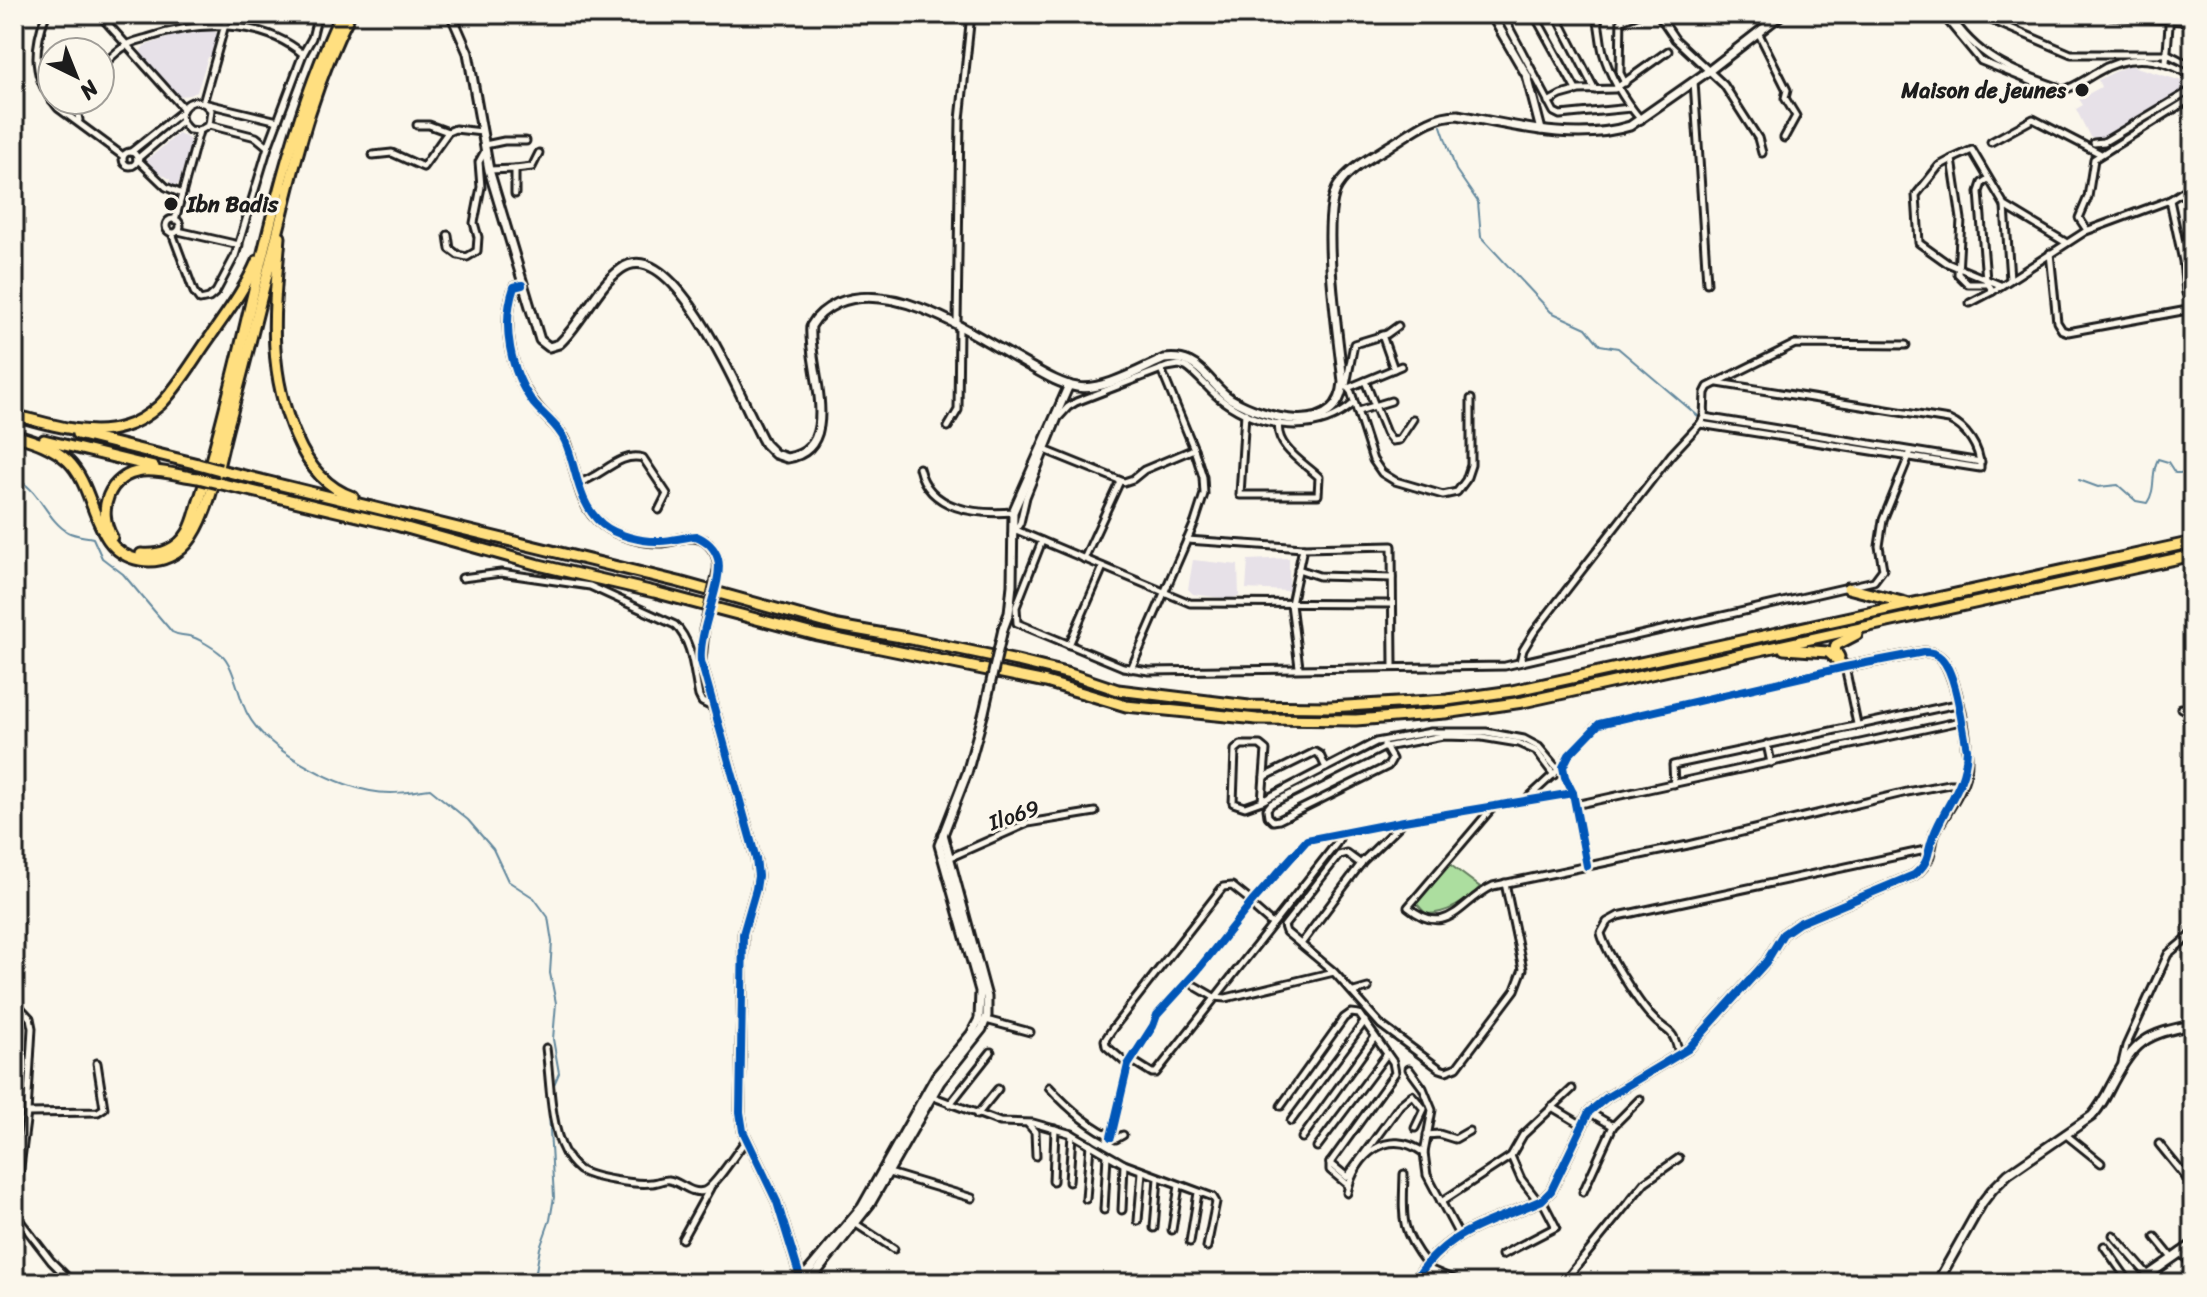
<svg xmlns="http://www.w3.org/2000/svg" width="2207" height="1297" viewBox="0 0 2207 1297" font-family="Sriracha,sans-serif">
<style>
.built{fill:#e7e1e8}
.green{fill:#acde9f;stroke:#647d5e;stroke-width:2}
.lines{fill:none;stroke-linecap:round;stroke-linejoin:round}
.stream{stroke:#64899e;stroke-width:2}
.street-casing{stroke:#1c1c1c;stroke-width:11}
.secondary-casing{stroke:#1c1c1c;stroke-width:13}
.highway-casing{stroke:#1c1c1c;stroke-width:15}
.street{stroke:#fbf7ec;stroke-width:5}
.secondary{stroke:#fbf7ec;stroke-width:7}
.highway{stroke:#ffdf80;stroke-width:9}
.secondary-bridge-casing{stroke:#1c1c1c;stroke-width:13;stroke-linecap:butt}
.highway-bridge-casing{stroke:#1c1c1c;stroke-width:15;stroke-linecap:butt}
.secondary-bridge{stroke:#fbf7ec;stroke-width:7}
.highway-bridge{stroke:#ffdf80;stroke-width:9}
.cycleway-casing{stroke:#fbf7ec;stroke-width:13}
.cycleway{stroke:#0057b8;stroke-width:8}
.poi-dot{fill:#1c1c1c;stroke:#fbf7ec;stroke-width:3}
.labels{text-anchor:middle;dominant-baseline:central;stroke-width:6;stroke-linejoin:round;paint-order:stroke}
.poi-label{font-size:22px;font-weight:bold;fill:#1c1c1c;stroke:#fbf7ec;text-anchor:end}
.street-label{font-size:22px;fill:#1c1c1c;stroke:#fbf7ec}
</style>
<rect width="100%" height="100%" fill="#fbf7ec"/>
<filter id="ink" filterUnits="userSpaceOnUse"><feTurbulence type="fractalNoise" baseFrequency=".0125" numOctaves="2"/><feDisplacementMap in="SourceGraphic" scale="16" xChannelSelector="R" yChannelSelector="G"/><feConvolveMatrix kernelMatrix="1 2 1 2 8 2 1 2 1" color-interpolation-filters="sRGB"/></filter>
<g filter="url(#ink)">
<!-- built -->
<g class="built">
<polygon points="213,30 218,34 212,57 208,57 197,92 189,95 180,96 173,91 140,52 144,46 173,36"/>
<polygon points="2129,65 2182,81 2184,90 2175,96 2176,98 2127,128 2124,125 2103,139 2090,137 2076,109 2083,105 2079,99 2101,87 2098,80"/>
<polygon points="179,133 189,139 190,144 179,183 175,187 169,185 170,179 148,166 146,161"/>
<polygon points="1289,558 1289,591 1246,589 1248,560"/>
<polygon points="1193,560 1238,565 1239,596 1229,599 1193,594 1188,589"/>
</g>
<!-- green -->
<path class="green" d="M1448,863L1480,887C1467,902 1446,914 1426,914L1416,903Z"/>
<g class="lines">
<!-- stream -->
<g class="stream">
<polyline points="1441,126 1456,170 1478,202 1481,237 1551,312 1586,328 1600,345 1618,348 1698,416"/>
<path d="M14,479C38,485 46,520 68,532C75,536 85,536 93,538L102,558L123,574L172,632C179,636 182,634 189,636C198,638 214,648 221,654C234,664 239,700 248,715C267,750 331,783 370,791C390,795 410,792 430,789L468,820L493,849L508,881L534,898L548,917L552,942L550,973L556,1003L553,1039L559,1073L553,1087"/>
<path d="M2079,480L2098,487L2118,485L2136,501L2147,503C2157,488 2150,475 2158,459L2168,462L2175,473H2187L2193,467"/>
<polyline points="534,1283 540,1248 550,1220 554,1197 548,1096"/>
</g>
<!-- street casing -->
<g class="street-casing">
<g id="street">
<path d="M46,14C35,44 31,73 52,100"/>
<polyline points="99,14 183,108"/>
<polyline points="1502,14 1554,112 1560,115 1631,108"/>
<polyline points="1534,14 1576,90"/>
<polyline points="1556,14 1595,90"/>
<path d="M1596,14C1600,27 1600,40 1603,52C1610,77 1624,100 1641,120"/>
<polyline points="1621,14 1620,73 1625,83"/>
<polyline points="1658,14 1675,39 1724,85 1758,138 1762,153"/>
<path d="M1942,14L1981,61L2055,91C2069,91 2084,80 2096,73C2129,52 2162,57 2193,77"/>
<path d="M1949,14C1977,58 2011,70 2057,87L2059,91"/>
<polyline points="1977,14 2071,54 2168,54 2193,67"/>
<polyline points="2093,14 2193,22"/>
<polyline points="1622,20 1637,14"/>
<polyline points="1759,34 1787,90 1785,98 1796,116 1784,138"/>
<polyline points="2166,62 2170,14"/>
<path d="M100,68C108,61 115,52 124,47C130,42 140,40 147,38C197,21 260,18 303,54"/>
<polyline points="1694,81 1707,283"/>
<polyline points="52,100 58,108 123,156"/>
<polyline points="75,100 79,120"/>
<polyline points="1548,102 1561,95 1579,90 1615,89 1668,51"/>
<polyline points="203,103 228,14"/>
<path d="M204,103L211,110L209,125L199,131L189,130C176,119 180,105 195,101L278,121"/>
<polyline points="182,121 137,159 166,187 182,194"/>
<polyline points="209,125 256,137 268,147"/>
<polyline points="417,125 429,125 448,132"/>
<polyline points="1991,142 2033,119 2099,153"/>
<polyline points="2094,143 2104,142 2193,89"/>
<polyline points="485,145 504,141 526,141"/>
<circle cx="130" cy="159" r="7"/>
<polyline points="131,152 180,113"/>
<polyline points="373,155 392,153 423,167 448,132 455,129 482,132"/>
<polyline points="1952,159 1939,166 1916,195 1919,243 1947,263 2000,285"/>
<polyline points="515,169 532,167 539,153"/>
<polyline points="489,170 515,169 515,194"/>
<polyline points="2170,200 2183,261 2186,293"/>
<polyline points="2005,207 2010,279"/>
<circle cx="173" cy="226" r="7"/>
<polyline points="175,220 199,131"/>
<polyline points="2087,230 2079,218 2088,197 2094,159 2193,97"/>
<polyline points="178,231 239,245"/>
<polyline points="172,233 194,292 200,300 209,298 216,292 235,256 268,147 303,54 312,38 318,14"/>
<polyline points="448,235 450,249 458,255 467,257 477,251 478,237 474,223 481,187 479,162 485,151"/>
<polyline points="2050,253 2057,322 2062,330 2068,332 2193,309"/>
<polyline points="1986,280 1979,192 1982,183 1988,179"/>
<polyline points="1993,291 1988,284 1968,284 1958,274 1961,219 1952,159 1972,150 2005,206 2065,242"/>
<polyline points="1970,303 1993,291 2086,231 2170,200 2193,185"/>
<polyline points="957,324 960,120 971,14"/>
<polyline points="1382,335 1394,369"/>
<polyline points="1365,381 1386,433 1392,441 1399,440 1413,419"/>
<polyline points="1343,382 1351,392 1373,460 1382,473 1395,481 1443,495 1457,492 1466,480 1471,465 1471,399"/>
<polyline points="1346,385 1354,344 1387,334 1398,326"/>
<polyline points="1348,388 1401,366"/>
<polyline points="1358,411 1391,401"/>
<path d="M1245,413L1240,495H1318L1319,477C1304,463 1274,446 1279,423"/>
<polyline points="1704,417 1981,462"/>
<path d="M1700,424L1980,468C1981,449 1966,427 1949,420L1718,383"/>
<polyline points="948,427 958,410 959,327"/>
<polyline points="1045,450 1124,482 1133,479 1144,470 1194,449"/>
<path d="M919,468C929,510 976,515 1013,512"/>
<path d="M578,483C601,478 619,451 643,458L667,494L659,510"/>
<polyline points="1016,530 1190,603 1391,604"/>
<path d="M1012,535L1020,523L1026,497L1058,418L1068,407L1076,402L1167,367L1179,365L1186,367C1200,376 1209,391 1223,401C1262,429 1317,436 1354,403"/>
<polyline points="1187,540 1303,548 1392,546 1393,666"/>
<polyline points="1042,541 1016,607 1017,623 1123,667 1149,671 1505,666 1874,581 1883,569 1879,546 1883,520 1911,451"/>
<polyline points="1084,559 1120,481"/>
<polyline points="1298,569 1319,576 1392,578"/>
<path d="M462,578L501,573L590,586L675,625C693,641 694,674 699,696L702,702L712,707"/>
<polyline points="1069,645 1103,567"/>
<polyline points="1520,662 1523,650 1534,632 1671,455 1700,424 1704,417 1705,393 1708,387 1795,344 1906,345"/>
<polyline points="1299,667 1291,604 1303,548"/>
<polyline points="1131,669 1195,522 1204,494 1203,477 1194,449 1161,369"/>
<polyline points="2181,708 2193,714"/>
<polyline points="1767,744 1771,763"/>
<polyline points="1384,745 1385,747 1443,736 1482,737 1518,743 1536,751 1554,775"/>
<polygon points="1385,747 1392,759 1388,766 1279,820 1273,821 1268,816 1267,809 1271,804"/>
<polyline points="1264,777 1315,752 1320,755 1326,768"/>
<polyline points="1674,784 1673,765 1957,704"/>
<polyline points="1528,798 1556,772"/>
<polyline points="1262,801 1245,807 1233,803 1235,750 1241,745 1260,745 1266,750 1262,801 1376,742 1431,732 1486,732 1524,739 1539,747 1558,770"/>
<polyline points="1575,805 1961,721"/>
<path d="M1493,807L1408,907C1448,940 1460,901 1493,886L1688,845L1907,792L1949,784H1961"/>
<polyline points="949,858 1028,823 1095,812"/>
<polyline points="1587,866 1573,793 1565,777 1563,767 1567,757 1597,725 1845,667 1857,724"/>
<polyline points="1256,910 1272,924"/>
<polyline points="1301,944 1363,861 1403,822"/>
<polyline points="1333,971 1286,932 1284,926 1339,855 1346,853 1361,864"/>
<polyline points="1195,986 1214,997 1226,998 1334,972 1381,1025 1440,1069 1446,1071 1457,1067 1515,990 1523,969 1505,883"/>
<polyline points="1354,992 1368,988"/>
<polyline points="14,1001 30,1018 32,1028 27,1113 14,1213 51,1261 73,1283"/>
<polyline points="986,1020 1030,1032"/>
<path d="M546,1048C550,1078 550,1125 564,1151C567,1158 573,1165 579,1170C592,1178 636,1185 651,1183C657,1183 664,1179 669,1180C681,1182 691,1195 704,1191C714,1188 738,1150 746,1140"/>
<path d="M1679,1054C1673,1025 1666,1034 1650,1015C1638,1002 1604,949 1601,933L1607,922L1618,916L1930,849"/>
<polyline points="1136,1063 1152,1073 1156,1073 1336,844 1342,833"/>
<polyline points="2122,1063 2126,1046 2168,954 2193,933"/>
<polyline points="1128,1065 1106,1046 1105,1040 1113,1028 1223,887 1232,886 1252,902"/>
<polyline points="1409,1069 1423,1088 1432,1110 1424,1153 1427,1175 1459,1235"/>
<path d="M1049,1087C1068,1108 1090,1127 1116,1139L1123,1135"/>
<polyline points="931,1096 1000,1122 1033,1123 1072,1134 1124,1164 1213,1197 1216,1202 1207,1247"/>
<polyline points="950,1104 991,1052"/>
<polyline points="1281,1106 1344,1018 1351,1013 1359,1014 1393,1062 1395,1073 1330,1163"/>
<polyline points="1552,1107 1582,1125"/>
<polyline points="1589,1112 1613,1126"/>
<polyline points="27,1113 98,1112 104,1108 97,1063"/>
<polyline points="977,1115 998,1089"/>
<polyline points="1291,1121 1365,1021"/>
<polyline points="1028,1124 1035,1132 1036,1156"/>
<polyline points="2065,1134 2101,1163"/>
<polyline points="1427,1135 1439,1134 1455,1139 1469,1131"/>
<polyline points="1111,1137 1128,1065 1153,1026 1157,1015 1197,971 1252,902 1307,840 1404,821 1573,793"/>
<polyline points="1302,1138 1375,1037"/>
<polyline points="2159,1144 2193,1186"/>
<polyline points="1317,1147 1387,1054"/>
<polyline points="1511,1156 1521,1179 1538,1201"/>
<polyline points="1330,1163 1330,1170 1348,1185"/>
<polyline points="1330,1163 1347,1177"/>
<polyline points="889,1173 972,1198"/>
<path d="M1404,1174C1403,1216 1399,1229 1426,1263"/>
<polyline points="1347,1177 1400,1105 1412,1095 1424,1109 1415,1128"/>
<polyline points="1053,1181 1055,1129"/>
<polyline points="1069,1182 1072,1134"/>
<polyline points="1583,1192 1613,1126 1640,1099"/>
<path d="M1347,1193C1355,1154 1388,1127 1424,1153"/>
<polyline points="1086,1199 1090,1144"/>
<polyline points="1441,1202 1511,1156 1523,1135 1572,1089"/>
<polyline points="1104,1210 1107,1155"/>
<polyline points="1122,1210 1124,1164"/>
<polyline points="1138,1221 1142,1172"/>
<polyline points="856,1224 894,1249"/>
<polyline points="1154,1228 1158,1178"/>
<polyline points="1172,1230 1179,1186"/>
<polyline points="2113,1235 2148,1275"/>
<polyline points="2155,1237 2172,1258"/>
<polyline points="682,1239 710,1188"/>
<polyline points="1190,1242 1198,1193"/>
<polyline points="2104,1246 2130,1283"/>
<polyline points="2180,1252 2193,1266"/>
<polyline points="1502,1255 1556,1227 1542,1200"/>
<polyline points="1424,1267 1462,1283"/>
<polyline points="1563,1283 1645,1182 1679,1158"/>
</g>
</g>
<!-- secondary casing -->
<g class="secondary-casing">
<g id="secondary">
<path d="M451,14L468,53L489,170L540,340L549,347L559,344C582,323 597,286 621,269C675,229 746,412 765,444L775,454L787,458C846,449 807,365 811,326C817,315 827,308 838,303C897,279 977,337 1026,364C1042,373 1059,384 1077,387C1101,392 1141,369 1164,359C1173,358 1181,358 1189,362C1206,370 1215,389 1231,399C1263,418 1339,440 1343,382C1339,343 1319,215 1338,186C1350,167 1373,157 1391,145C1412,132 1432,115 1458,115C1512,125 1576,143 1630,126L1710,70L1782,14"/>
<polyline points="1491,14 1527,76 1541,130"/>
<path d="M522,285L514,287C501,325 510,373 535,404C544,417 560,427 566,442C577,469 577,506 603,525C617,536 645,543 662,542C682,540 698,529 712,548C718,556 719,562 718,571"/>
<polyline points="1003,629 1009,613 1012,585 1013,512 1069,385"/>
<polyline points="704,630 701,661 756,859 758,876 756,889 743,934 740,1112 743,1131 777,1202 800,1277 799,1283"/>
<polyline points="806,1274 862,1207 936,1076 971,1034 979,1019 980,991 939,845 967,773 984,712"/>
<polyline points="813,1277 870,1204 940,1082 982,1029 987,1016 987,997 943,834"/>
<path d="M1413,1283C1448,1228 1487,1225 1542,1200L1551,1191L1589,1112L1606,1098L1688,1049L1766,962L1783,934L1799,923L1914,875C1919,871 1923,868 1926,862C1932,853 1931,842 1935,832C1945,812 1961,794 1966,771C1971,751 1956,672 1941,658C1936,653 1930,652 1924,652L1845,667"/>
<path d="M1937,1283L1982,1203L1992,1190L2008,1174L2092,1116C2101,1106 2106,1096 2112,1084C2135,1041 2145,1034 2193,1025"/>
<polyline points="2137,1283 2193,1244"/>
</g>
</g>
<!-- highway casing -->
<g class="highway-casing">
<g id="highway">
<path d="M280,237C274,308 266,370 296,437C307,463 324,487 353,497"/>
<path d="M25,418C56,426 92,437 123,427C137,423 150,414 160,405C179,386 193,361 208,340C226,314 245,289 257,261"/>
<polyline points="77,434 198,464"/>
<path d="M14,435C34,441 52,446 68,461C98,490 91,551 140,560C161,564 181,554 192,537C213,505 220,452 231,415C249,349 265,282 282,215C299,145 317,78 350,14"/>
<polyline points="44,440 154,467"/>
<polyline points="220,470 679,582 838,626 907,638 1017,661 1070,674 1118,690 1249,706 1330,707 1447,700 1512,691 2193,542"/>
<polyline points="218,483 396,525 539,565 654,592 817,635 1046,682 1126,706 1257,719 1356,720 1445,713 1523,702 2193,555"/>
<path d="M112,537C96,510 109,475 142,471C160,469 181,476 198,478"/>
<path d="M141,554C160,556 178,549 188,532C194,522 196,509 200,498C211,463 220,428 229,392C262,265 284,134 341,14"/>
<polyline points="1848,588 1906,603"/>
<polyline points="1784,649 1828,652 1845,667"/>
<polyline points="1839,657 1835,650 1836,645 1857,634"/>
</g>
</g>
<!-- street -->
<use href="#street" class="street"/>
<!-- secondary -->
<use href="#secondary" class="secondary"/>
<!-- highway -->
<use href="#highway" class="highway"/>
<!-- secondary-bridge casing -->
<g class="secondary-bridge-casing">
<g id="secondary-bridge">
<polyline points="704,630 718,571"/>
<polyline points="984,712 1003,629"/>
</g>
</g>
<!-- highway-bridge casing -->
<g class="highway-bridge-casing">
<g id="highway-bridge">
<polyline points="198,464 220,470"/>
<polyline points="198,478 218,483"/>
</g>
</g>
<!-- secondary-bridge -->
<use href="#secondary-bridge" class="secondary-bridge"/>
<!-- highway-bridge -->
<use href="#highway-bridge" class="highway-bridge"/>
<!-- cycleway casing -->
<g class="cycleway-casing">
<g id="cycleway">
<path d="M522,285L514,287C501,325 510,372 534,404C544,416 559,426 565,441C577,468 577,503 602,524C615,535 642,542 660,541C672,541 684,537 696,536C706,540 715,548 718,559C724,581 698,630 701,661L756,859L758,876L756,889L743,934L740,1112L743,1131L777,1202L800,1277"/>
<polyline points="1111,1137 1128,1065 1153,1026 1157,1015 1197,971 1252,902 1307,840 1404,821 1573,793"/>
<path d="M1413,1283C1448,1228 1487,1225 1542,1200L1551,1191L1589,1112L1606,1098L1688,1049L1766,962L1783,934L1799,923L1914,875C1931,861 1926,855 1933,837C1945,804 1966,788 1967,749C1962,727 1957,674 1941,658C1936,653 1931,652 1924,652L1845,667L1599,724L1569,755L1563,767L1565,777L1573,793L1587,866"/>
</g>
</g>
<!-- cycleway -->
<use href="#cycleway" class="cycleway"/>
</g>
</g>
<!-- markers -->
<g class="poi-dot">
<circle cx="2082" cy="90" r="8"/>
<circle cx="171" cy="204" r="8"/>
</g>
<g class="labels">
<!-- poi labels -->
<g class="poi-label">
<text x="2066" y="90">Maison de jeunes</text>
<text x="187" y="204" text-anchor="start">Ibn Badis</text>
</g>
<!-- street labels -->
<g class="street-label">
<text transform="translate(1014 815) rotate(-19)">Ilo69</text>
</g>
</g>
<!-- margin -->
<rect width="2207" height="1297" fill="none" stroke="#fbf7ec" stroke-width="48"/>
<rect x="24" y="24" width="2159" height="1249" fill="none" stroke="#1c1c1c" stroke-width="3" filter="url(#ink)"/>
<!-- north arrow -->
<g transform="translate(76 76) rotate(137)"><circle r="38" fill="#fbf7ec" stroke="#a29f99" stroke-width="2"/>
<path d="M0-6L14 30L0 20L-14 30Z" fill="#1c1c1c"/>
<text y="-12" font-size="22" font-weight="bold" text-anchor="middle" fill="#1c1c1c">N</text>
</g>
</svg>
